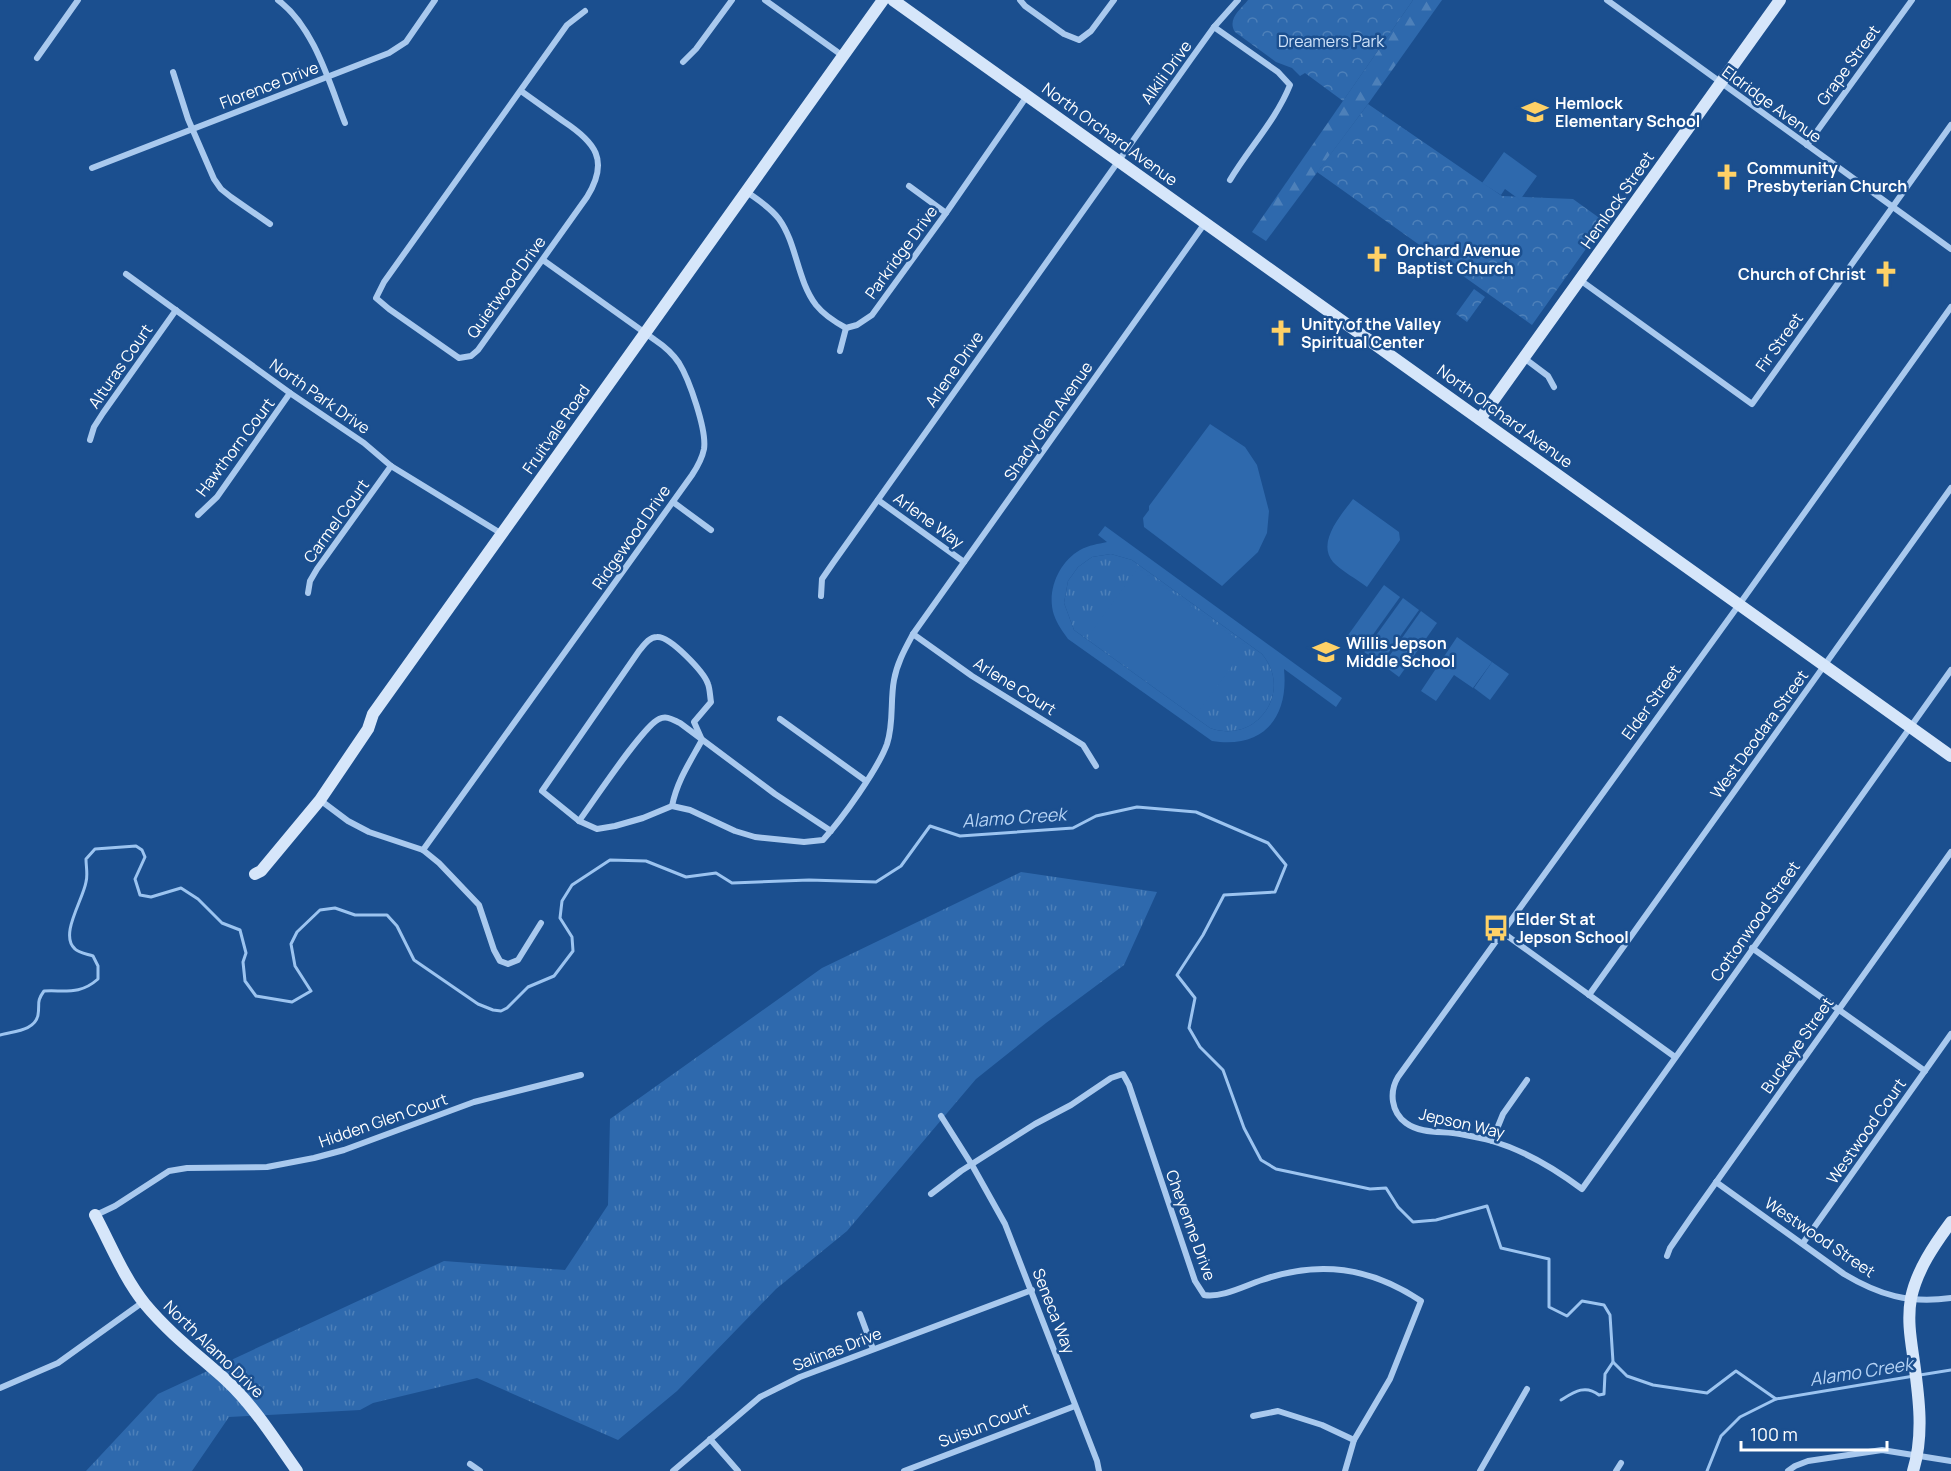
<svg xmlns="http://www.w3.org/2000/svg" width="1951" height="1471" viewBox="0 0 1951 1471" font-family="Manrope,sans-serif">
<style>
.grass{fill:url(#grass-tufts)}
.forest{fill:url(#forest-firs)}
.park{fill:url(#park-crowns)}
.pitch{fill:#2e69ad;fill-rule:evenodd}
.lines{fill:none;stroke-linecap:round;stroke-linejoin:round}
.stream{stroke:#9cc4f0;stroke-width:3}
.street{stroke:#a9c9ee;stroke-width:6}
.secondary{stroke:#d6e6fa;stroke-width:12}
.labels{text-anchor:middle;dominant-baseline:central;stroke-width:5;stroke-linejoin:round;paint-order:stroke}
.park-label{font-size:16px;fill:#cfe3fa;stroke:#1b4f8f}
.street-label{font-size:16px;fill:#fff;stroke:#1b4f8f}
.poi-label{font-size:16px;font-weight:bold;fill:#fff;stroke:#1b4f8f;text-anchor:start}
.water-label{font-size:18px;font-style:italic;fill:#b5d3f5;stroke:#1b4f8f}
</style>
<defs>
<pattern id="grass-tufts" width="24" height="20" patternUnits="userSpaceOnUse" patternTransform="scale(1.5)"><rect width="24" height="20" fill="#2e69ad"/><path d="M3 7l-1-3M5 7V3M7 7l1-3M15 17l-1-3M17 17v-4M19 17l1-3" fill="none" stroke="#4d80b9"/></pattern>
<pattern id="forest-firs" width="22" height="20" patternUnits="userSpaceOnUse" patternTransform="scale(1.5)"><rect width="22" height="20" fill="#2e69ad"/><path d="M5 1l3.5 6h-7zM16 11l3.5 6h-7z" fill="#4d80b9"/></pattern>
<pattern id="park-crowns" width="20" height="18" patternUnits="userSpaceOnUse" patternTransform="scale(1.5)"><rect width="20" height="18" fill="#2e69ad"/><path d="M2 6a3 3 0 1 1 6 0M12 15a3 3 0 1 1 6 0" fill="none" stroke="#4d80b9"/></pattern>
</defs>
<rect width="100%" height="100%" fill="#1b4f8f"/>
<!-- grass -->
<g class="grass">
<path d="M1111,554L1132,560L1262,654C1294,692 1256,745 1210,728L1074,630L1064,603L1068,581L1078,567L1092,557Z"/>
<polygon points="1021,872 1157,892 1124,965 1046,1023 976,1079 847,1231 776,1289 677,1391 618,1440 477,1378 373,1403 360,1410 229,1417 192,1471 86,1471 158,1394 444,1261 565,1270 608,1205 610,1119 822,968"/>
</g>
<!-- forest -->
<polygon class="forest" points="1413,0 1442,0 1368,104 1266,241 1252,232"/>
<!-- park -->
<g class="park">
<path d="M1248,0H1413L1343,101L1305,73L1300,76L1292,68L1276,62L1235,32C1227,19 1240,10 1248,0Z"/>
<polygon points="1368,104 1502,196 1573,199 1605,222 1532,325 1317,172"/>
<polygon points="1474,289 1485,297 1467,322 1456,314"/>
</g>
<!-- pitch -->
<g class="pitch">
<polygon points="1504,152 1537,176 1520,200 1505,189 1501,195 1482,183"/>
<polygon points="1210,424 1245,447 1257,465 1269,511 1267,533 1258,552 1222,586 1144,527 1143,518 1149,510 1149,506"/>
<path d="M1353,499L1399,532L1400,540L1367,587C1358,580 1340,570 1333,562C1316,542 1342,514 1353,499Z"/>
<path d="M1105,526L1342,698L1336,707L1284,669C1289,718 1263,749 1212,741L1068,639C1063,632 1057,624 1054,615C1046,591 1059,562 1080,550C1089,545 1098,544 1107,542L1098,535ZM1111,554L1132,560L1262,654C1294,692 1256,745 1210,728L1074,630L1064,603L1068,581L1078,567L1092,557Z"/>
<polygon points="1138,568 1247,646 1195,716 1087,638"/>
<polygon points="1384,585 1400,597 1362,650 1346,638"/>
<polygon points="1403,598 1419,610 1381,663 1364,652"/>
<polygon points="1421,611 1437,623 1399,677 1383,665"/>
<polygon points="1457,637 1492,662 1473,688 1454,675 1436,701 1421,691"/>
<polygon points="1492,662 1509,674 1490,700 1474,688"/>
</g>
<g class="lines">
<!-- stream -->
<g class="stream">
<path d="M0,1035C13,1031 35,1031 38,1015C40,1003 36,1002 44,991C66,990 80,995 98,979V966L93,956C87,954 79,953 75,949C59,935 83,900 86,882C88,875 86,866 86,859L95,849L136,846L142,850L145,857L135,879L140,895L151,897L181,888L198,899L222,923L240,930L246,953L243,962L245,981L256,996L292,1002L311,991L295,966L291,944L297,932L320,910L335,908L355,915H387L397,926L414,960L478,1004L493,1010L501,1011L507,1008L528,987L554,976L573,951L572,937L560,918L562,901L572,885L610,860L646,861L686,877L716,873L732,883L809,880L876,882L901,866L930,826L960,836L1073,828L1096,816L1137,807L1196,812L1268,843L1286,865L1275,892L1224,895L1203,935L1177,975L1195,998L1189,1028L1200,1047L1223,1070L1244,1128L1261,1160L1276,1169L1370,1189L1386,1188L1398,1207L1413,1222L1436,1220L1487,1206L1501,1248L1549,1259V1307L1567,1316L1582,1301L1604,1305L1610,1315L1613,1362L1627,1376L1653,1385L1707,1393L1736,1371L1776,1399"/>
<polyline points="1920,1375 1951,1370"/>
<path d="M1561,1400C1574,1392 1585,1384 1599,1395L1604,1394L1605,1374L1613,1362"/>
<polyline points="1707,1471 1721,1436 1740,1417 1776,1399 1914,1376"/>
</g>
<!-- street -->
<g class="street">
<path d="M278,0C314,27 329,82 345,123"/>
<polyline points="765,0 843,56"/>
<polyline points="1020,0 1025,6 1064,34 1079,40 1091,31 1114,0"/>
<polyline points="1607,0 1951,249"/>
<path d="M1214,27L1278,72L1290,85C1276,120 1249,148 1230,180"/>
<polyline points="37,58 78,0"/>
<polyline points="683,62 696,49 732,0"/>
<polyline points="173,72 188,119 214,179 221,189 231,197 270,224"/>
<path d="M521,91C535,101 549,111 563,121C595,142 610,160 587,197L478,350L471,356L459,358L389,309L376,298L384,282L567,25L585,11"/>
<polyline points="1807,145 1912,0"/>
<polyline points="92,168 389,53 406,42 435,0"/>
<polyline points="909,186 946,213"/>
<path d="M747,192C758,200 770,207 779,219C797,244 797,280 816,305C824,315 835,322 846,328L857,325L872,315L946,213L1027,96"/>
<polyline points="126,274 290,393 364,443 391,466 502,534"/>
<polyline points="1580,280 1752,404 1951,125"/>
<path d="M1951,307L1746,595L1398,1077C1389,1092 1391,1112 1406,1123C1421,1134 1442,1131 1460,1134C1471,1136 1482,1138 1492,1141C1526,1151 1554,1168 1582,1189L1951,670"/>
<polyline points="840,351 846,328"/>
<polyline points="1524,358 1548,376 1554,387"/>
<polyline points="90,440 94,427 103,413 176,310"/>
<polyline points="878,500 964,562"/>
<polyline points="673,502 711,530"/>
<polyline points="198,515 217,497 290,393"/>
<polyline points="308,593 310,581 317,569 391,466"/>
<polyline points="821,596 822,579 833,563 1191,59 1214,27 1238,0"/>
<polyline points="913,634 972,676 1083,745 1096,766"/>
<polyline points="780,719 866,781"/>
<polyline points="320,800 348,821 369,832 423,850 439,863 479,905 494,950 500,961 508,964 518,960 541,923"/>
<path d="M579,821L542,791L639,651C644,645 649,637 657,637C670,636 704,672 708,684C710,689 710,697 711,702L694,722L702,740C690,762 677,781 672,806"/>
<path d="M831,831L775,794L680,723C673,720 667,715 659,719C643,726 593,802 579,821L597,829L615,826L643,818L672,806L690,810L735,831L755,837L804,842L823,840C842,819 878,769 887,744C894,723 890,701 894,680C897,663 905,649 913,634L1205,223"/>
<path d="M423,850L692,475C698,466 702,459 704,449C707,430 689,379 679,363C673,354 664,346 655,340L543,260"/>
<polyline points="1502,932 1675,1057"/>
<polyline points="1752,948 1925,1071"/>
<polyline points="1589,995 1951,488"/>
<polyline points="941,1116 972,1165 1005,1224 1097,1461 1099,1471"/>
<polyline points="1492,1141 1503,1114 1527,1080"/>
<path d="M1716,1182L1844,1274C1879,1295 1909,1304 1951,1298"/>
<path d="M931,1194L961,1171L1035,1124L1071,1105L1111,1078L1123,1074L1129,1085L1195,1281L1204,1295C1222,1298 1244,1286 1262,1280C1319,1260 1370,1267 1421,1301L1390,1379L1354,1440L1345,1471"/>
<polyline points="96,1215 115,1206 169,1171 187,1168 267,1167 314,1158 344,1150 474,1102 581,1075"/>
<polyline points="1803,1243 1951,1034"/>
<polyline points="1667,1256 1670,1248 1692,1216 1951,852"/>
<polyline points="860,1314 873,1349"/>
<polyline points="0,1388 58,1363 143,1302"/>
<polyline points="1253,1416 1278,1411 1322,1425 1354,1440"/>
<polyline points="710,1439 738,1471"/>
<polyline points="470,1464 480,1471"/>
<polyline points="673,1471 760,1397 800,1377 1032,1290"/>
<polyline points="904,1471 1075,1406"/>
<polyline points="1480,1471 1527,1389"/>
<polyline points="1616,1471 1621,1463"/>
<polyline points="1788,1471 1795,1466 1808,1461 1882,1450 1951,1461"/>
</g>
<!-- secondary -->
<g class="secondary">
<polyline points="893,0 1951,756"/>
<polyline points="1480,419 1780,0"/>
<polyline points="255,874 261,871 320,800 368,729 373,714 883,0"/>
<path d="M95,1215C111,1245 124,1278 145,1304C169,1333 198,1355 226,1380C254,1406 275,1440 297,1471"/>
<path d="M1913,1471C1924,1436 1919,1398 1914,1362C1911,1341 1907,1320 1911,1298C1917,1270 1934,1245 1951,1222"/>
</g>
</g>
<!-- icons -->
<defs>
<g id="school-bare" transform="scale(2.07)"><path d="M0-5L7-2L0 1L-7-2ZM-4 1L0 2.5L4 1V4Q0 6-4 4Z" fill="#ffd166" stroke="#1b4f8f" stroke-width="2.5" paint-order="stroke"/></g>
<g id="church-bare" transform="scale(2.07)"><path d="M-1.2-6h2.4v3.5h3.3v2.4h-3.3V6h-2.4V-.1h-3.3v-2.4h3.3Z" fill="#ffd166" stroke="#1b4f8f" stroke-width="2.5" paint-order="stroke"/></g>
<g id="bus-bare" transform="scale(2.07)"><path d="M-5-6H5V4H4V6H2V4H-2V6H-4V4H-5ZM-3.5-4V0h7V-4ZM-3.5 1.2v1.5H-2V1.2ZM2 1.2v1.5H3.5V1.2Z" fill="#ffd166" stroke="#1b4f8f" stroke-width="2.5" paint-order="stroke"/></g>
</defs>
<g fill-rule="evenodd">
<use href="#school-bare" x="1535" y="112"/>
<use href="#church-bare" x="1727" y="177"/>
<use href="#church-bare" x="1377" y="259"/>
<use href="#church-bare" x="1886" y="274"/>
<use href="#church-bare" x="1281" y="333"/>
<use href="#school-bare" x="1326" y="652"/>
<use href="#bus-bare" x="1496" y="928"/>
</g>
<g class="labels">
<!-- park labels -->
<g class="park-label">
<text x="1331" y="41">Dreamers Park</text>
</g>
<!-- street labels -->
<g class="street-label">
<text transform="translate(1848 65) rotate(-54)">Grape Street</text>
<text transform="translate(1166 72) rotate(-54)">Alkili Drive</text>
<text transform="translate(269 85) rotate(-21)">Florence Drive</text>
<text transform="translate(1772 104) rotate(36)">Eldridge Avenue</text>
<text transform="translate(1110 134) rotate(36)">North Orchard Avenue</text>
<text transform="translate(1617 200) rotate(-55)">Hemlock Street</text>
<text transform="translate(901 252) rotate(-54)">Parkridge Drive</text>
<text transform="translate(506 287) rotate(-54)">Quietwood Drive</text>
<text transform="translate(1779 342) rotate(-54)">Fir Street</text>
<text transform="translate(120 366) rotate(-55)">Alturas Court</text>
<text transform="translate(954 369) rotate(-55)">Arlene Drive</text>
<text transform="translate(320 396) rotate(35)">North Park Drive</text>
<text transform="translate(1505 416) rotate(36)">North Orchard Avenue</text>
<text transform="translate(1048 421) rotate(-55)">Shady Glen Avenue</text>
<text transform="translate(556 429) rotate(-55)">Fruitvale Road</text>
<text transform="translate(235 447) rotate(-53)">Hawthorn Court</text>
<text transform="translate(929 520) rotate(36)">Arlene Way</text>
<text transform="translate(336 521) rotate(-54)">Carmel Court</text>
<text transform="translate(631 537) rotate(-55)">Ridgewood Drive</text>
<text transform="translate(1015 686) rotate(32)">Arlene Court</text>
<text transform="translate(1651 702) rotate(-54)">Elder Street</text>
<text transform="translate(1759 734) rotate(-54)">West Deodara Street</text>
<text transform="translate(1755 921) rotate(-55)">Cottonwood Street</text>
<text transform="translate(1797 1045) rotate(-55)">Buckeye Street</text>
<text transform="translate(383 1120) rotate(-19)">Hidden Glen Court</text>
<text transform="translate(1462 1123) rotate(13)">Jepson Way</text>
<text transform="translate(1866 1131) rotate(-55)">Westwood Court</text>
<text transform="translate(1191 1225) rotate(70)">Cheyenne Drive</text>
<text transform="translate(1820 1237) rotate(34)">Westwood Street</text>
<text transform="translate(1054 1311) rotate(69)">Seneca Way</text>
<text transform="translate(214 1349) rotate(44)">North Alamo Drive</text>
<text transform="translate(837 1349) rotate(-21)">Salinas Drive</text>
<text transform="translate(984 1425) rotate(-21)">Suisun Court</text>
</g>
<!-- poi labels -->
<g class="poi-label">
<text x="1555" y="103">Hemlock<tspan x="1555" dy="18">Elementary School</tspan></text>
<text x="1747" y="168">Community<tspan x="1747" dy="18">Presbyterian Church</tspan></text>
<text x="1397" y="250">Orchard Avenue<tspan x="1397" dy="18">Baptist Church</tspan></text>
<text x="1866" y="274" text-anchor="end">Church of Christ</text>
<text x="1301" y="324">Unity of the Valley<tspan x="1301" dy="18">Spiritual Center</tspan></text>
<text x="1346" y="643">Willis Jepson<tspan x="1346" dy="18">Middle School</tspan></text>
<text x="1516" y="919">Elder St at<tspan x="1516" dy="18">Jepson School</tspan></text>
</g>
<!-- water labels -->
<g class="water-label">
<text transform="translate(1014 817) rotate(-4)">Alamo Creek</text>
<text transform="translate(1861 1371) rotate(-9)">Alamo Creek</text>
</g>
</g>
<!-- scale -->
<path d="M1741 1441v9h146v-9" fill="none" stroke="#ffffff" stroke-width="3"/>
<text x="1750" y="1441" font-size="18" fill="#ffffff" stroke="#1b4f8f" stroke-width="4.5" paint-order="stroke">100 m</text>
</svg>
